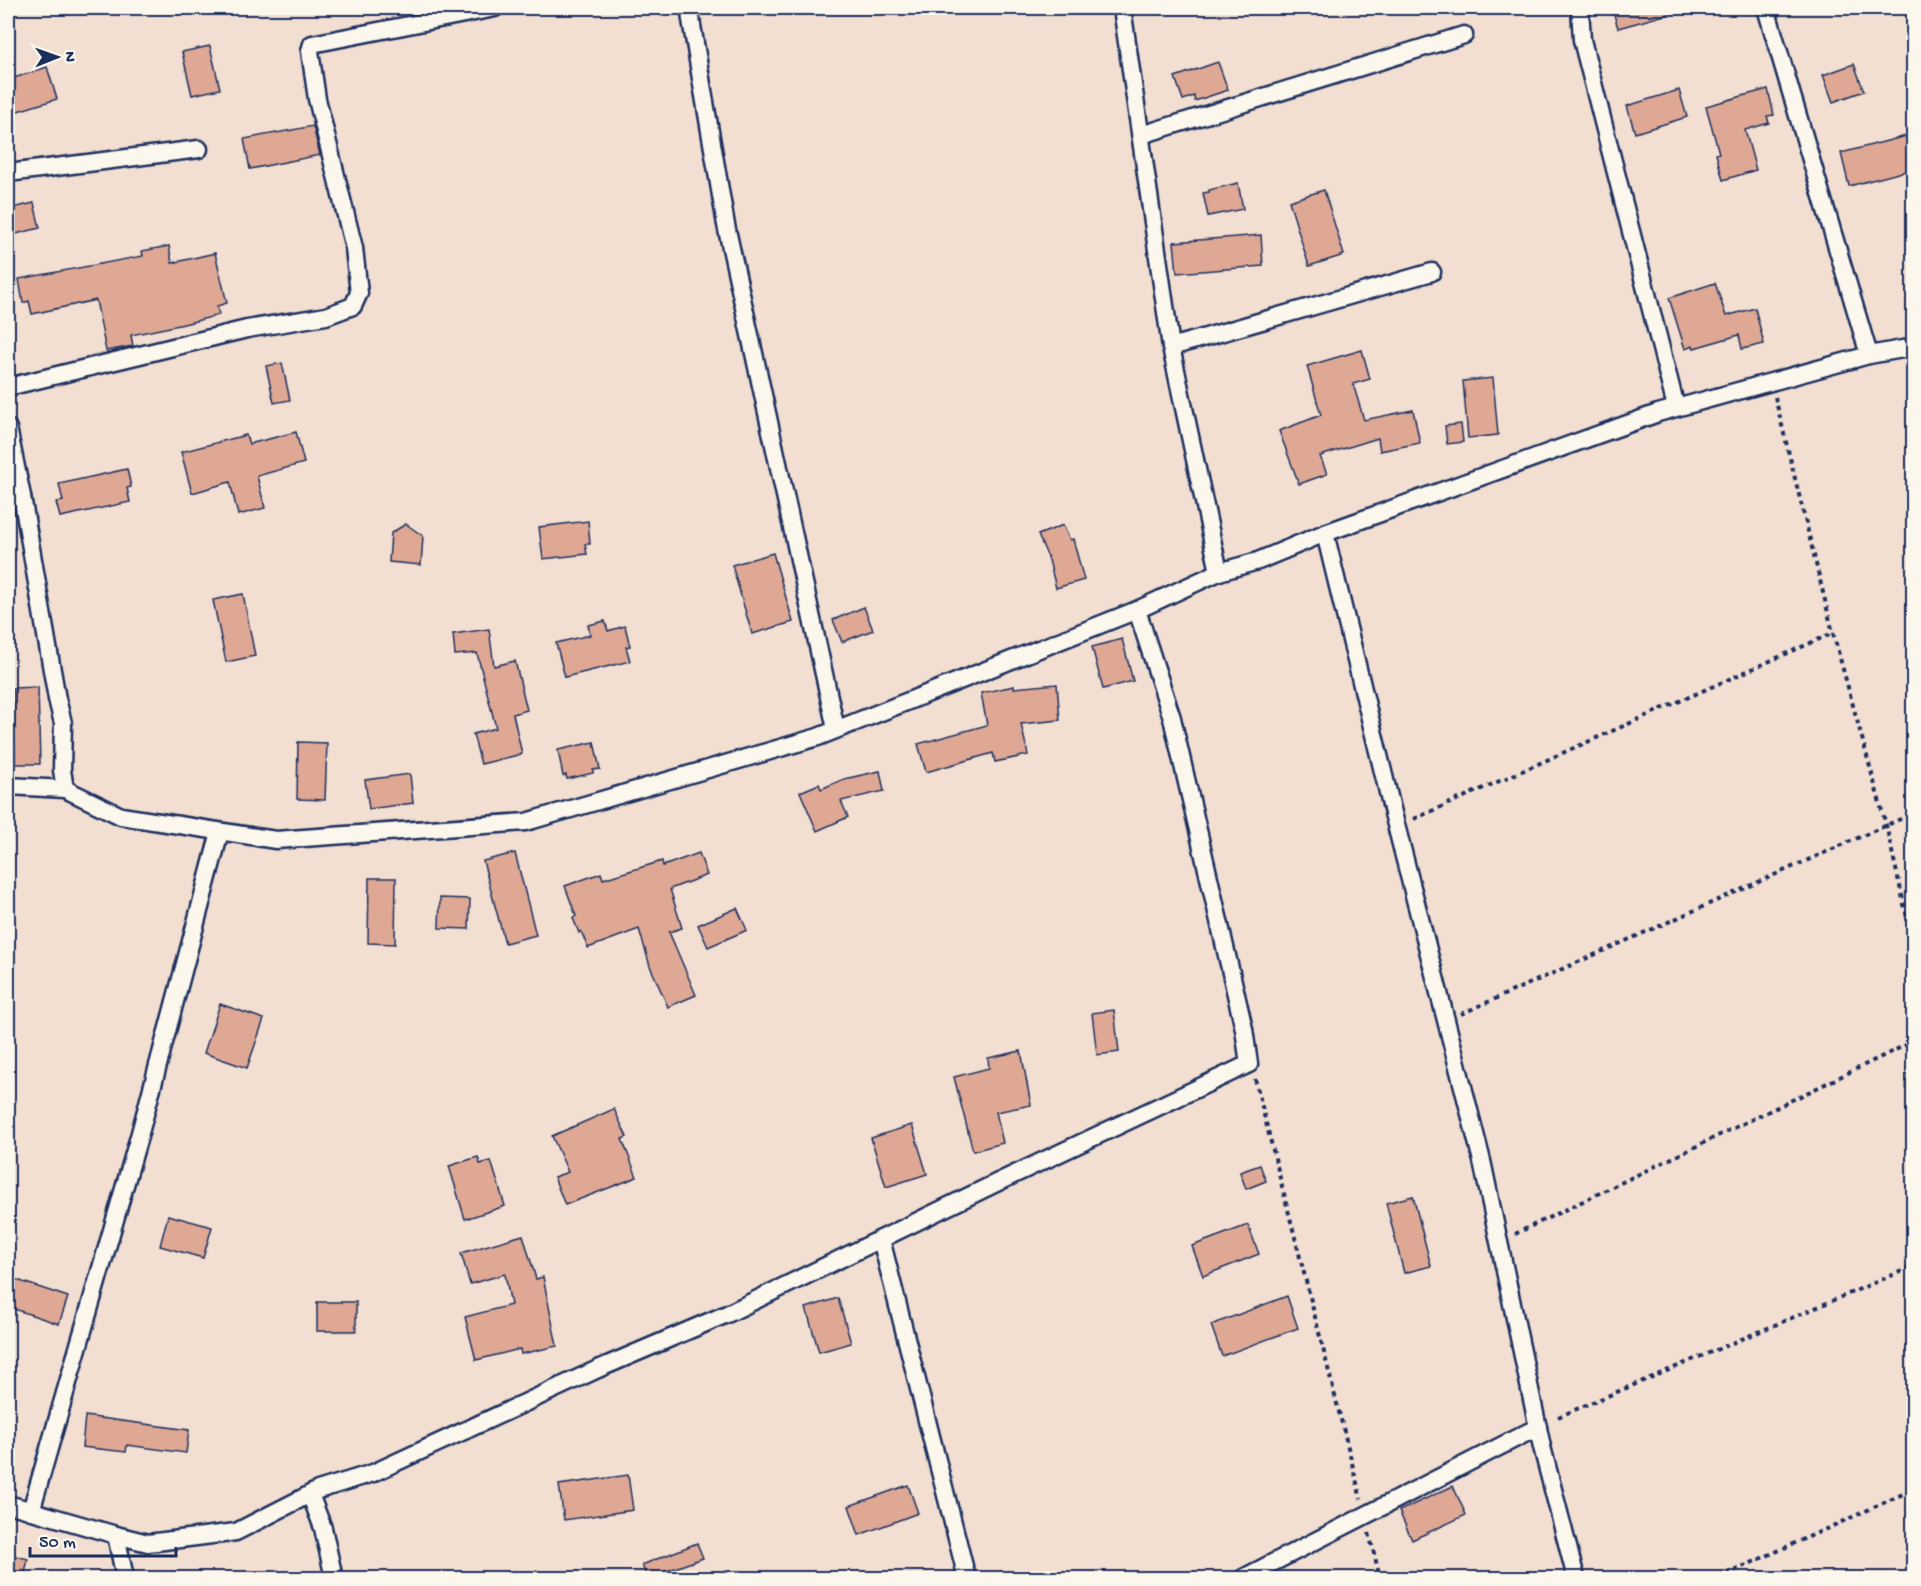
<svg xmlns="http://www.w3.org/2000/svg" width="1921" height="1586" viewBox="0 0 1921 1586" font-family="'Gochi Hand',sans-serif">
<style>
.building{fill:#dea895;stroke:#1b2f5e;stroke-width:1.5}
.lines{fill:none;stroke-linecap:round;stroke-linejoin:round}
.street-casing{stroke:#1b2f5e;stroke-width:21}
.path{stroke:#1b2f5e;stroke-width:4;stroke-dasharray:4.5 4.5;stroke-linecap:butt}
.street{stroke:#fbf7ec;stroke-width:16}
</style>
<rect width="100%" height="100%" fill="#f2dfd2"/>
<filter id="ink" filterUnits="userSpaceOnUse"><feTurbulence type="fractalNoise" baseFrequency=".0167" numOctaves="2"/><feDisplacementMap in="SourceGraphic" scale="12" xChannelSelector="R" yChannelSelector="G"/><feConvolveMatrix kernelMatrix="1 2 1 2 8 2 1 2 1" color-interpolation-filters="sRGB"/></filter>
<g filter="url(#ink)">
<!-- building -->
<g class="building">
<polygon points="1612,8 1675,8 1676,12 1618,28"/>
<polygon points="210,46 220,89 192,95 182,52"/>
<polygon points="1218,62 1228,90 1195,101 1194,96 1183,100 1175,77"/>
<polygon points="1854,64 1864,91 1833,102 1823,75"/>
<polygon points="47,67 57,99 8,114 8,80"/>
<polygon points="1768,89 1774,115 1767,116 1769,123 1745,130 1756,170 1723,180 1716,154 1719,153 1706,106"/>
<polygon points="1679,90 1687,117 1635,133 1627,106"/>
<polygon points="313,126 320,155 250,169 244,139"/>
<polygon points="1914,134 1914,169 1849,186 1841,153"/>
<polygon points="1238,183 1243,209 1208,216 1203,193 1209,192 1209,190"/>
<polygon points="1324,190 1344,255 1309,266 1289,201"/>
<polygon points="34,203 40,228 8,236 8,209"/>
<polygon points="1261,235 1263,266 1177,273 1174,242"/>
<polygon points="169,246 172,263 215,253 227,303 217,306 219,315 184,324 131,335 133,346 106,351 96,300 32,314 29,301 23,303 19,279 143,256 142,251"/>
<polygon points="1715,283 1726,316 1755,308 1764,344 1742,349 1739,335 1694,348 1693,346 1685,349 1669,298"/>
<polygon points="1362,350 1370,379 1353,384 1364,420 1413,410 1420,443 1380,451 1378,438 1320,456 1327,474 1299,484 1279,431 1321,415 1307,366"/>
<polygon points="282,363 290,400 274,403 266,366"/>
<polygon points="1493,378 1498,435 1468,438 1463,381"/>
<polygon points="1461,424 1463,442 1447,444 1445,426"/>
<polygon points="296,432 304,463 257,476 265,508 238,515 230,482 192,493 181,452 246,435 249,444"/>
<polygon points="127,469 131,487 127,488 130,502 60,517 56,502 63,501 59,484"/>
<polygon points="588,521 590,544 585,544 587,554 543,559 539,527"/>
<polygon points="406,524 423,536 421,565 389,562 391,533"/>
<polygon points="1063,525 1070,540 1073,539 1084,580 1056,588 1049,560 1038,535"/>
<polygon points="773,553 793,622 752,634 732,565"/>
<polygon points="243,594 255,656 226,662 213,600"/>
<polygon points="864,607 873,630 842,642 833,620"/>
<polygon points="605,621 608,631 625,626 630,646 626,647 630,661 565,677 556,643 590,635 588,625"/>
<polygon points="489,629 494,666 515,661 527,710 513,714 522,754 481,764 473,734 496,728 477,653 455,655 453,634"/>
<polygon points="1122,639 1133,681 1103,689 1092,647"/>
<polygon points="1057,684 1060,720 1021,724 1028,755 995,762 993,753 926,772 918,744 987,725 981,693 1014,686 1014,688"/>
<polygon points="38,687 40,764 15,764 13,688"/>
<polygon points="298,742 327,743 325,800 297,799"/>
<polygon points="594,742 600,769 593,770 593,773 567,779 566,775 563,776 558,750"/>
<polygon points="880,771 884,791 841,801 848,817 817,831 800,792 819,784 821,789 844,779"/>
<polygon points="410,774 413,803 369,809 365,780"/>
<polygon points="515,853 536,935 505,943 483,861"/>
<polygon points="699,853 707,875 670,889 682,928 669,932 696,995 668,1007 650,966 639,929 588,948 581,931 579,933 573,918 576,916 565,886 601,873 603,879 662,861 663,866"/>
<polygon points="369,878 396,878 395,944 368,943"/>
<polygon points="440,898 470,899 469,929 439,928"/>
<polygon points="737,908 747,930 708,947 698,925"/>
<polygon points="220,1004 264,1019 247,1068 204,1053"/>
<polygon points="1114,1010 1119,1052 1097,1055 1092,1013"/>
<polygon points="1021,1051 1031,1105 996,1112 1003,1143 973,1151 954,1077 989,1068 988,1058"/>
<polygon points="614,1109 627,1137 622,1139 637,1177 565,1205 554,1177 568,1172 552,1136"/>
<polygon points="912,1125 927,1174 886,1187 871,1138"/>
<polygon points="478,1157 480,1164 491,1161 505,1206 465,1219 449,1166"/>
<polygon points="1260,1165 1266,1181 1246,1189 1240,1172"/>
<polygon points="1413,1196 1431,1266 1404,1273 1386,1203"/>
<polygon points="168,1215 212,1227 203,1258 160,1246"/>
<polygon points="1248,1225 1259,1254 1203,1276 1192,1246"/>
<polygon points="523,1235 536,1279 543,1277 557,1346 521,1354 520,1349 476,1360 465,1317 511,1305 505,1274 470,1284 461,1253"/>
<polygon points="8,1277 68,1297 59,1324 8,1307"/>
<polygon points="1287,1296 1298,1328 1222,1356 1211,1325"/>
<polygon points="838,1298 851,1343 819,1352 806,1308"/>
<rect x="317" y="1302" width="39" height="29"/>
<polygon points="85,1416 189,1430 186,1453 127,1445 126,1452 82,1447"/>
<polygon points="628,1475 633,1510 564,1520 559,1485"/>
<polygon points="908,1485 918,1513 859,1535 849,1506"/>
<polygon points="1453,1486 1466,1515 1412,1540 1399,1511"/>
<polygon points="697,1543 703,1558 647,1578 642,1565"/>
<polygon points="8,1554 28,1559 24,1578 8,1578"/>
</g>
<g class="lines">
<!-- street casing -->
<g class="street-casing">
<g id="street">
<polyline points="689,8 726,225 836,729"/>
<polyline points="1122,8 1171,347 1219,572"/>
<polyline points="1580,8 1582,40 1676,407"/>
<polyline points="1766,8 1869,355"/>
<polyline points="1141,135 1464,35"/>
<polyline points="8,173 199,149"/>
<polyline points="1171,347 1432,272"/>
<polyline points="8,387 247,329 326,316 353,306 359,293 354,248 317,99 310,51 312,44 495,8"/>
<polyline points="8,428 22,496 57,699 63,723 62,770 65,789"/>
<polyline points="1325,533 1394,817 1482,1161 1542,1447 1576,1578"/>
<polyline points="8,786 65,789 121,816 276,840 526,822 818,737 1137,610 1219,572 1258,561 1325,533 1658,413 1869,355 1914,347"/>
<polyline points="881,1239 967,1578"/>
<polyline points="310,1494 323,1528 334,1578"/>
<polyline points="8,1504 116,1535 148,1543 236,1532 318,1490 373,1473 598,1369 727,1314 996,1183 1249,1064 1244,1029 1172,718 1137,610"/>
<polyline points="31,1511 140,1133 220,832"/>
<polyline points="116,1535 125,1578"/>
<polyline points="1243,1578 1538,1427"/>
</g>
</g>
<!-- path -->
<g class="path">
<polyline points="1775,397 1833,633 1886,825 1914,948"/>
<polyline points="1414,819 1833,633"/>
<polyline points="1461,1014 1914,813"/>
<polyline points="1255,1079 1361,1499"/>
<polyline points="1515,1234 1914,1041"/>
<polyline points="1558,1417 1914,1266"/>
<polyline points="1369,1533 1380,1578"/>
<polyline points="1718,1578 1914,1489"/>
</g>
<!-- street -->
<use href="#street" class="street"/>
</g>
</g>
<!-- margin -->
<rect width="1921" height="1586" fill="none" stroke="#fbf7ec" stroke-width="30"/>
<rect x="15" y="15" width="1891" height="1556" fill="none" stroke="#1b2f5e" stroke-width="2" filter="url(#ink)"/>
<!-- north arrow -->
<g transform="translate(57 57) rotate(89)" stroke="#fbf7ec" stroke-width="4.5" paint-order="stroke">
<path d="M0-4.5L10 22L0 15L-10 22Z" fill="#1b2f5e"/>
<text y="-9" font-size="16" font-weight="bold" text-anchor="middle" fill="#1b2f5e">N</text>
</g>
<!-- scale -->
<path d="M30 1547v9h146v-9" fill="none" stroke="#1b2f5e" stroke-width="3"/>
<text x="39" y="1547" font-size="18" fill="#1b2f5e" stroke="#fbf7ec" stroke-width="4.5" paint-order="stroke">50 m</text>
</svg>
